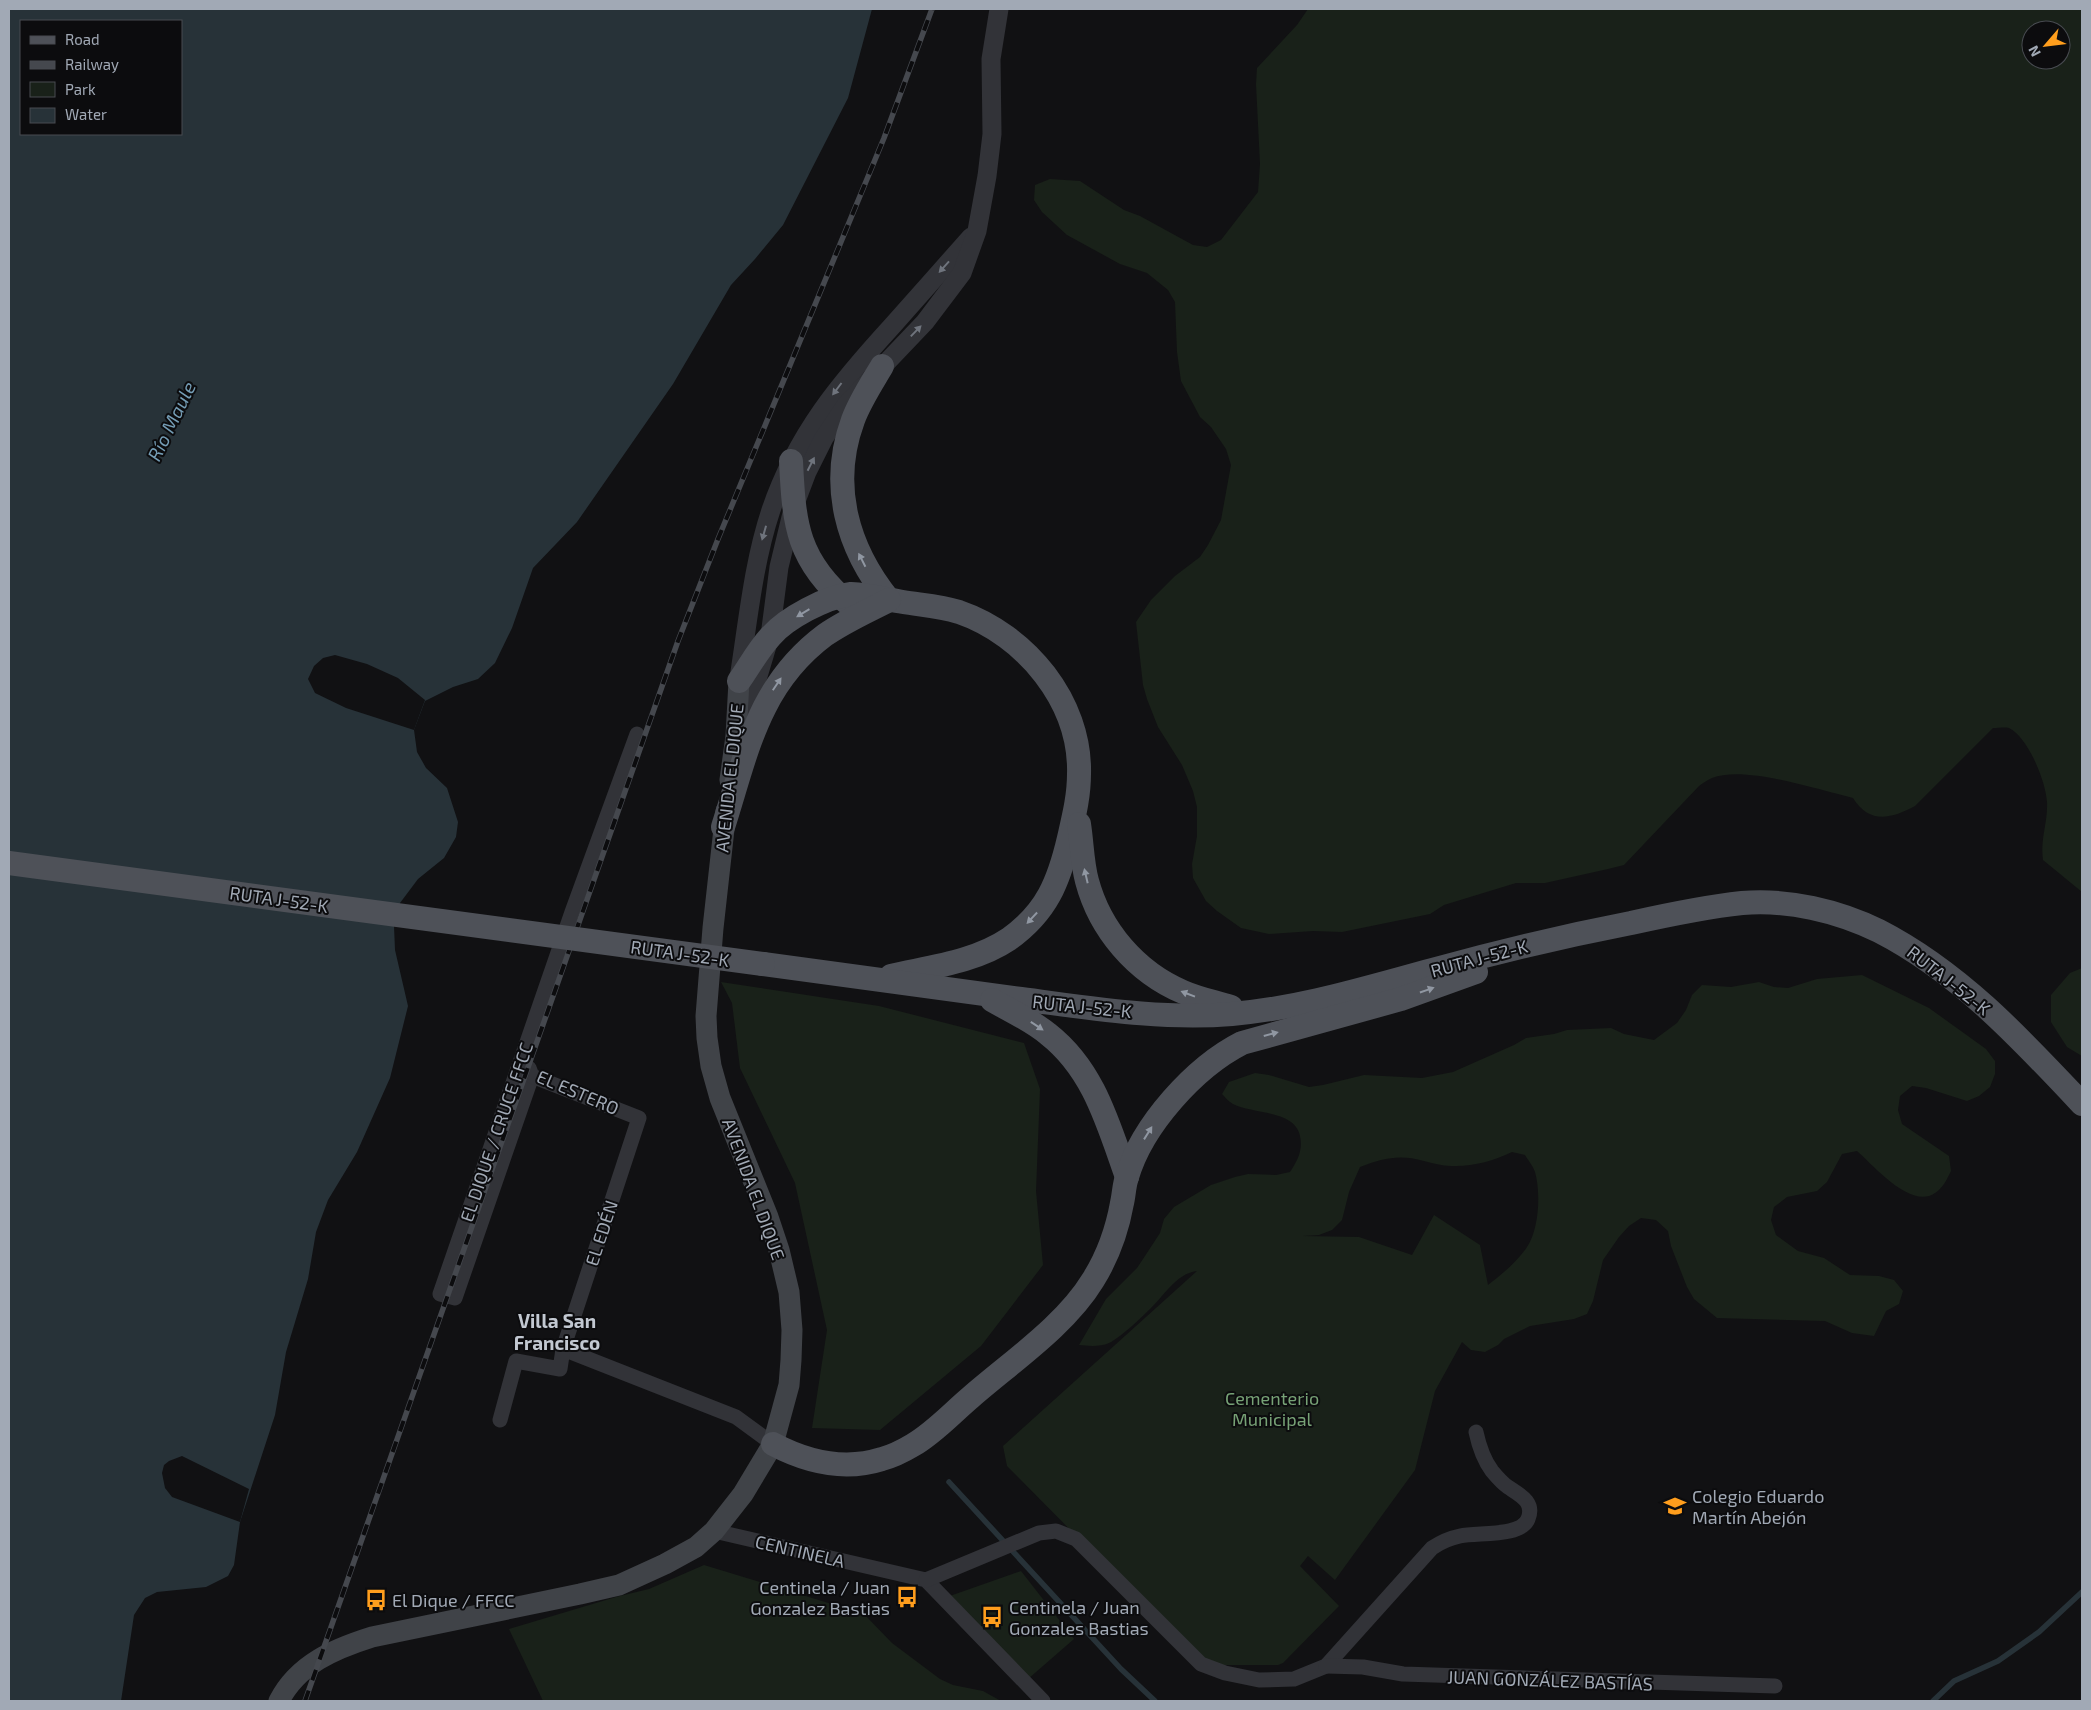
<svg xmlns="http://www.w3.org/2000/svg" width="2091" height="1710" viewBox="0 0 2091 1710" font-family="'Exo 2',sans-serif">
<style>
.green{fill:#192119;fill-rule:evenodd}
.water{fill:#273238;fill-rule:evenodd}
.pier{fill:#111113}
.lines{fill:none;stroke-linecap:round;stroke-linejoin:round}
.stream{stroke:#273238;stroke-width:5.5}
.minor{stroke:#323338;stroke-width:15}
.tertiary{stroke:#323338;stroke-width:19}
.secondary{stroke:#404348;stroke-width:21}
.primary{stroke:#4e5158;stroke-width:24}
.rail-casing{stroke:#45484e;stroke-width:5.5}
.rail{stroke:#0c0c0e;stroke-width:4;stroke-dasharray:11;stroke-linecap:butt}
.primary-bridge{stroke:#4e5158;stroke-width:24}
.oneway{fill:#6f747d}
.oneway2{fill:#9097a2}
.labels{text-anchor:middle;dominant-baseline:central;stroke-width:4;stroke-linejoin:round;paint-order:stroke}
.street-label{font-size:18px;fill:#a1a9b5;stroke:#0c0c0e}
.park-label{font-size:18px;fill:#77a276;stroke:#0c0c0e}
.poi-label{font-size:18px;fill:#a1a9b5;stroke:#0c0c0e;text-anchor:start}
.water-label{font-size:19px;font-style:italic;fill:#749cb4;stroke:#0c0c0e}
.neighbourhood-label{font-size:19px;font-weight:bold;fill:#c2c8d1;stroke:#0c0c0e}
</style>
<rect width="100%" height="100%" fill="#111113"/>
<!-- green -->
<g class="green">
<path d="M1308,9H2082V892L2043,860C2040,838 2048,823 2047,802C2046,782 2028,737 2009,728C2005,727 1998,728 1993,728L1915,806C1891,819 1869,824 1853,798L1838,794C1806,786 1742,766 1712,778C1707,780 1703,783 1699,786L1624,865L1608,869L1545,883H1516L1444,905L1430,914L1342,932L1313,931L1269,934L1241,928L1217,911L1206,901L1193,878L1192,864L1197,836V807L1193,791L1182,765L1158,727L1147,699L1143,685L1136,622L1151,600L1175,576L1200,557L1208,545L1221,520L1231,465L1226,449L1211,427L1200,417L1181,381L1177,352L1175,302L1168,290L1147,273L1120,264L1067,235L1042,212L1034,200L1035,185L1050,179L1080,181L1124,210L1140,216L1193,245L1207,247L1221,240L1258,192L1260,164L1256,84L1257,68L1297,25ZM2031,30H2061V60H2031Z"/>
<polygon points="2082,968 2082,1056 2067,1047 2051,1022 2051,995 2070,973"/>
<path d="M1862,975L1929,1008L1986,1049L1995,1061V1074L1990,1087L1979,1096L1967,1101L1926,1088L1912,1086L1900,1096L1898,1110L1902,1124L1949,1156L1951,1171C1947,1179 1943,1188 1935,1193C1911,1210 1873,1165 1857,1151L1842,1154L1827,1182L1817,1191L1787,1197L1774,1207L1771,1220L1776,1235L1798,1251L1824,1258L1850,1275L1879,1276L1894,1280L1903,1291L1899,1304L1886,1311L1874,1336L1852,1333L1825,1321L1717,1318L1694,1299L1687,1287L1671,1246L1668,1231L1656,1220L1641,1218L1629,1226L1619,1237L1603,1260L1593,1301L1587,1314L1574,1319L1530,1326L1504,1339L1498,1345L1485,1352L1471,1350L1462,1342L1435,1391L1415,1470L1335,1580L1308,1556L1300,1566L1339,1606L1283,1663L1278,1665H1204L1007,1466L1003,1446L1197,1271C1181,1273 1171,1286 1161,1297C1151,1309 1122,1337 1109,1343C1100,1347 1088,1346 1079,1345L1106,1299L1137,1268L1145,1256L1160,1233L1164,1219L1174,1207L1211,1185L1235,1177L1248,1174L1276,1175L1290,1172C1298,1160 1303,1150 1300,1136C1295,1110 1252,1114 1233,1104C1229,1102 1225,1097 1222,1094L1229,1082L1255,1073L1269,1075L1309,1087L1323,1085L1364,1075L1422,1078L1453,1072L1514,1045L1526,1038L1554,1034L1567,1030L1611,1028L1624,1034L1654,1040L1677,1023L1686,1010L1692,995L1702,985L1731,987L1759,982L1774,987L1788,988L1817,979ZM1512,1152L1525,1155C1528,1160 1533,1166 1535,1172C1541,1193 1539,1229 1527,1247C1518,1261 1501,1275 1488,1285L1480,1245L1434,1215L1412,1255L1359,1237L1303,1236L1319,1235L1332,1230L1342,1220L1349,1192L1360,1167C1383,1158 1400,1154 1424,1161C1433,1163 1442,1166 1451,1166C1472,1167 1493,1161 1512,1152Z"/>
<polygon points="721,982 879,1006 1024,1043 1040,1089 1036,1191 1043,1265 981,1346 880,1430 812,1428 827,1330 795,1183 740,1068 732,1003"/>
<polygon points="704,1565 835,1605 849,1605 861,1611 892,1643 940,1679 953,1685 983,1691 1001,1701 543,1701 509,1629 616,1597 649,1589"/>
<polygon points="1021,1571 1074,1639 1028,1679 947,1597"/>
</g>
<!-- water -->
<path class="water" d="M9,9H872L848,98L783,225L755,259L731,285L673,384L577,522L533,568L512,628L495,663L478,679L453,687L425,701L414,730L417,752L426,768L447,788L458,822L456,837L444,858L418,879L400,903L394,926L395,950L408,1006L390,1078L357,1152L328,1200L316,1232L308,1279L286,1352L275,1415L240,1522L234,1565L228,1576L206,1587L157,1592L145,1598L134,1615L121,1701H9ZM21,21H181V134H21Z"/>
<!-- pier -->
<g class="pier">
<polygon points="335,655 367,664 398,678 425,700 414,730 346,708 315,693 308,679 314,666 323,658"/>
<polygon points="182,1456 249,1489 240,1522 172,1497 165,1488 162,1473 164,1465 169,1461"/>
</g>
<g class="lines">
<!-- stream -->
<g class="stream">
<polyline points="949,1482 1121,1669 1155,1701"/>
<polyline points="1933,1701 1954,1681 1998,1661 2039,1632 2082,1592"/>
</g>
<!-- minor -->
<g class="minor">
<polyline points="532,1076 455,1298 440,1294 572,912 637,734"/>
<polyline points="563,1349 736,1417 773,1444"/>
<polyline points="500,1420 516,1361 560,1369 563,1349 639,1118 532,1076 529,1068"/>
<polyline points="714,1531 926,1580 1043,1701"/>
<path d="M926,1580L1039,1533L1056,1531L1076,1539L1201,1664L1225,1673L1259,1680L1294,1679L1326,1666L1432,1548C1441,1542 1450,1538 1460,1536C1478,1532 1521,1537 1528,1519C1535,1502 1520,1495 1508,1487C1502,1483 1497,1477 1492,1471C1483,1459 1479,1446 1476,1432"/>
<polyline points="1326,1666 1363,1667 1403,1674 1775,1686"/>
</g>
<!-- tertiary -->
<g class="tertiary">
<path d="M739,678C748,622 753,564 771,510C797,434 840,383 893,325C919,296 945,266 971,237"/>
<polyline points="738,733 746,716 770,636 779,567 793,509 807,472 824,438 846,405 925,322 962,273 977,231 987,176 992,134 991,59 999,9"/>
</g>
<!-- secondary -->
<g class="secondary">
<polyline points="730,780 736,736 739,681"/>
<path d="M279,1701C298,1664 334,1649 372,1637L580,1594L619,1585L665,1564L696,1547L714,1531L743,1494L773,1444L789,1385L791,1360L792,1330L789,1292L779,1250L768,1217L720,1098L711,1066L707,1038L706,1016L713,928L726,811"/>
</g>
<!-- primary -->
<g class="primary">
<path d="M882,366C872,383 860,401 853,420C829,485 847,548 889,600"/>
<path d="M791,461C794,525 797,561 850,605"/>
<path d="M739,681C749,667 758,650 770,637C786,618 826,597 851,594C869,595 885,599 903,602C921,605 940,606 959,612C1026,635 1081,702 1079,774C1079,796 1074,816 1069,838C1059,881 1047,912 1009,939C975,962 930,967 891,976"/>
<path d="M1079,824C1082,843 1082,863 1087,881C1100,930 1136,972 1183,992C1199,999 1215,1002 1231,1007"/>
<path d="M723,827C747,752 758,685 825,635C845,621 868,611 889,600"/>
<path d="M763,964C849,976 935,988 1021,999C1091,1008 1162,1020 1232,1014C1301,1008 1365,988 1432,970C1497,952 1564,936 1631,923C1667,915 1705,907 1742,903C1788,899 1838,911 1879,931C1959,972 2021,1039 2082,1104"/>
<path d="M992,1000C1011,1011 1031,1020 1048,1034C1094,1070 1108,1124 1127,1177"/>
<path d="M773,1444C807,1462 844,1471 882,1459C893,1456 903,1451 913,1445C934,1433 952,1413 971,1397C1011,1362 1065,1326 1093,1280C1108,1256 1117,1231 1122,1203C1124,1195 1124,1185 1127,1177C1142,1125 1195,1067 1242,1043L1401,999L1476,972"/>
</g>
<!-- rail casing -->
<g class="rail-casing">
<polyline id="rail" points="305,1701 678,641 718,539 884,138 932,9"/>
</g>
<!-- rail -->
<use href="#rail" class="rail"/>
<!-- primary-bridge -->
<polyline class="primary-bridge" points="9,863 763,964"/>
</g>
<!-- one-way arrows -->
<defs><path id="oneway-solid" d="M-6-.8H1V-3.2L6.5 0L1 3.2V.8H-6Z" transform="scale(1.25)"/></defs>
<g class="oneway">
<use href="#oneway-solid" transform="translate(944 267) rotate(132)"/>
<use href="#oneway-solid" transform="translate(916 331) rotate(-46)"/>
<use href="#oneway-solid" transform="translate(837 389) rotate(127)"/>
<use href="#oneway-solid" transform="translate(811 464) rotate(-63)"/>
<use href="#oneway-solid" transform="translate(764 533) rotate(106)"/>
</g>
<g class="oneway2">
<use href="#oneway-solid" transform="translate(862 560) rotate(-117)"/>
<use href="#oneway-solid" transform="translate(803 613) rotate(149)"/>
<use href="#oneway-solid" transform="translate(777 684) rotate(-56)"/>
<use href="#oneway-solid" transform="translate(1086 876) rotate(-103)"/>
<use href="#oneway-solid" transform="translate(1032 918) rotate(133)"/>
<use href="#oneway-solid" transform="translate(1427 990) rotate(-19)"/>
<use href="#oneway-solid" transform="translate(1188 994) rotate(-159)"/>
<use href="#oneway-solid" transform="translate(1037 1026) rotate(34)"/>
<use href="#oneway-solid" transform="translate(1271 1034) rotate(-15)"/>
<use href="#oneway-solid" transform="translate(1148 1133) rotate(-58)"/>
</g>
<!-- icons -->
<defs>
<g id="school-bare" transform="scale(1.725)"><path d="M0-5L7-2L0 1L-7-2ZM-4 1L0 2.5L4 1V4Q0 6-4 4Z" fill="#ff9e1d" stroke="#0c0c0e" stroke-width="2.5" paint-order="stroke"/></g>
<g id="bus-bare" transform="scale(1.725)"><path d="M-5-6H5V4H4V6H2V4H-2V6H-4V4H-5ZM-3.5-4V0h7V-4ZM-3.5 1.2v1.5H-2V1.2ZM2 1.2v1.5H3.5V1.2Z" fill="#ff9e1d" stroke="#0c0c0e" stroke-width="2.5" paint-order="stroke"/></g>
</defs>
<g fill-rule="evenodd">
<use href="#school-bare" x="1675" y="1506"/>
<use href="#bus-bare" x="907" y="1597"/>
<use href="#bus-bare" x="376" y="1600"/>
<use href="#bus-bare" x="992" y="1617"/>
</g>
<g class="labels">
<!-- street labels -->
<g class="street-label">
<text transform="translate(729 778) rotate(-84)">AVENIDA EL DIQUE</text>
<text transform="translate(279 899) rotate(8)">RUTA J-52-K</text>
<text transform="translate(680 953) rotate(8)">RUTA J-52-K</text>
<text transform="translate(1479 958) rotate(-15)">RUTA J-52-K</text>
<text transform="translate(1949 980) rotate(38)">RUTA J-52-K</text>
<text transform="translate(1082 1006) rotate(6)">RUTA J-52-K</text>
<text transform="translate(578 1092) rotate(23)">EL ESTERO</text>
<text transform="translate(496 1132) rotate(-71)">EL DIQUE / CRUCE FFCC</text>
<text transform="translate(754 1189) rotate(70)">AVENIDA EL DIQUE</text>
<text transform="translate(601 1233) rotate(-72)">EL EDÉN</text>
<text transform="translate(800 1551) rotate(13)">CENTINELA</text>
<text transform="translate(1550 1680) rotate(2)">JUAN GONZÁLEZ BASTÍAS</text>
</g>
<!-- park labels -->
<g class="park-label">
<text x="1272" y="1398">Cementerio<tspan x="1272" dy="21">Municipal</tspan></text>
</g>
<!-- poi labels -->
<g class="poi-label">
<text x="1692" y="1496">Colegio Eduardo<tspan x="1692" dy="21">Martín Abejón</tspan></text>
<text x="890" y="1587" text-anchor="end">Centinela / Juan<tspan x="890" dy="21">Gonzalez Bastias</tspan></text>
<text x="392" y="1600">El Dique / FFCC</text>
<text x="1009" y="1607">Centinela / Juan<tspan x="1009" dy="21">Gonzales Bastias</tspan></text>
</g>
<!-- water labels -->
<g class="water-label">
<text transform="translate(171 421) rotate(-64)">Río Maule</text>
</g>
<!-- neighbourhood labels -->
<g class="neighbourhood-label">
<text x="557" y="1320">Villa San<tspan x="557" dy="22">Francisco</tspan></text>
</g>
</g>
<!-- border -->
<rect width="2091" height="1710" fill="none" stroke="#a1a9b5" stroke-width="20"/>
<!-- legend -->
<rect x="20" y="20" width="162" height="115" fill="#0c0c0e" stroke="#484b51"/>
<rect x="30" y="36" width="25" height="8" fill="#4e5158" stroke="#484b51"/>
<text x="65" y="45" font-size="15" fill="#a1a9b5">Road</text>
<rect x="30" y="61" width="25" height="8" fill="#45484e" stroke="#484b51"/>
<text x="65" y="70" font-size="15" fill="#a1a9b5">Railway</text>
<rect x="30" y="82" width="25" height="15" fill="#192119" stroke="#484b51"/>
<text x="65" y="95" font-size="15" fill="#a1a9b5">Park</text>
<rect x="30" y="108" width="25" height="15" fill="#273238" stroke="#484b51"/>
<text x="65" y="120" font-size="15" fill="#a1a9b5">Water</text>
<!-- north arrow -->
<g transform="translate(2046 45) rotate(242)"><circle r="24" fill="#0c0c0e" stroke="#484b51"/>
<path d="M0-4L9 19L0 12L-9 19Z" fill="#ff9e1d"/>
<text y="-8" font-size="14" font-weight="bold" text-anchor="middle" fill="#a1a9b5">N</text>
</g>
</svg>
